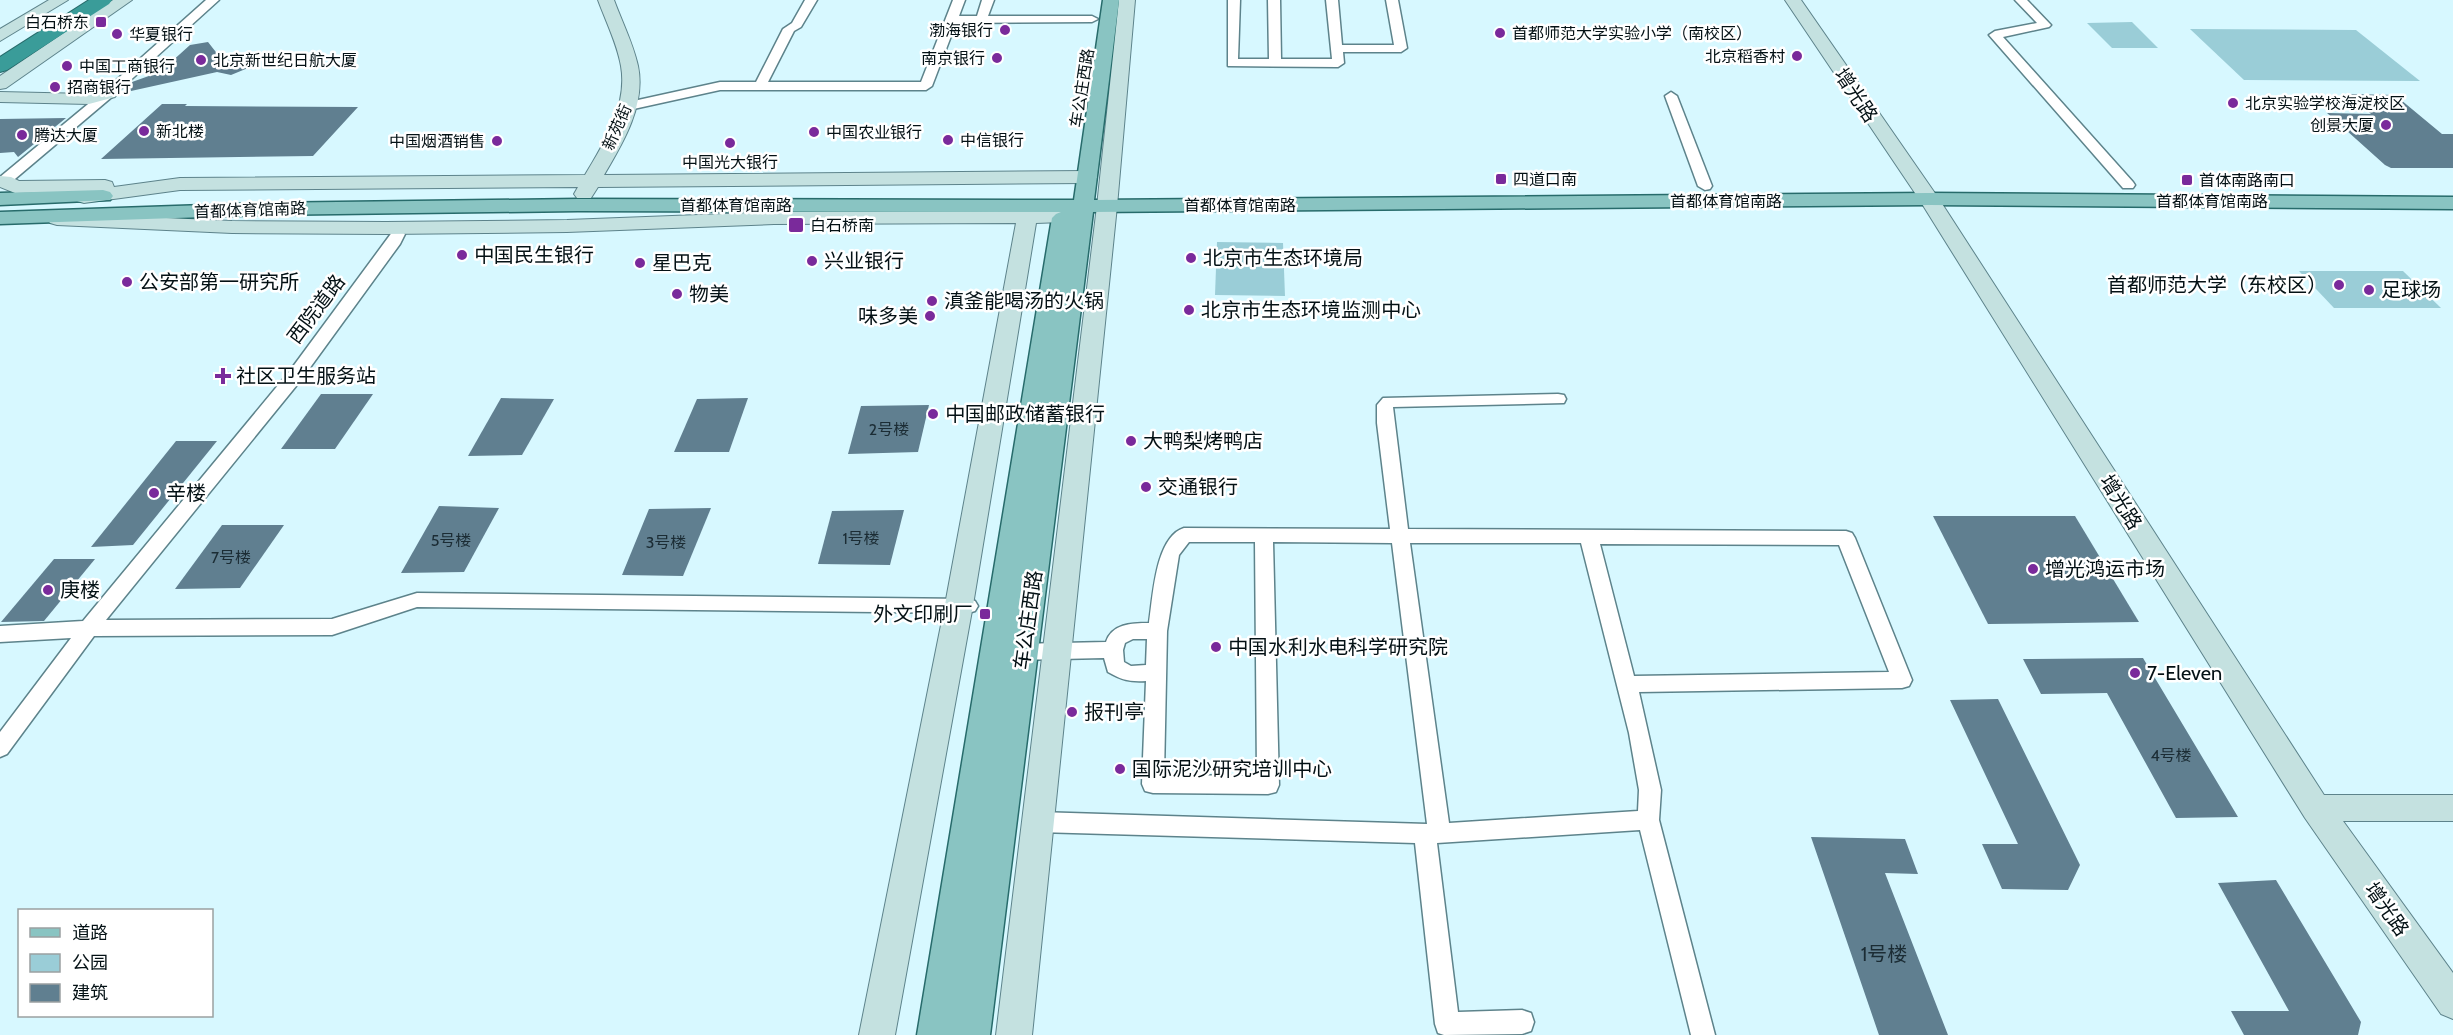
<svg xmlns="http://www.w3.org/2000/svg" width="2453" height="1035" viewBox="0 0 2453 1035" font-family="Cabin,'Noto Sans SC',sans-serif">
<style>
.green{fill:#9acdd7}
.building{fill:#607f90}
.lines{fill:none;stroke-linecap:round;stroke-linejoin:round}
.street-casing{stroke:#5d838b;stroke-width:3}
.secondary-casing{stroke:#5d838b;stroke-width:2}
.primary-casing{stroke:#276b6b;stroke-width:3}
.highway-casing{stroke:#276b6b;stroke-width:2}
.street{fill:#fff;fill-rule:evenodd}
.secondary{fill:#c4e1e0;fill-rule:evenodd}
.primary{fill:#89c4c2;fill-rule:evenodd}
.highway{fill:#3a9c99;fill-rule:evenodd}
.poi-dot{fill:#7a2a9b;stroke:#fff;stroke-width:2}
.labels{text-anchor:middle;dominant-baseline:central;stroke-width:5;stroke-linejoin:round;paint-order:stroke}
.far-poi-label{font-size:16px;fill:#041115;stroke:#fff;text-anchor:start}
.far-street-label{font-size:16px;fill:#041115;stroke:#fff}
.number-label{font-size:16px;fill:#1b2c34}
.street-label{font-size:20px;fill:#041115;stroke:#fff}
.poi-label{font-size:20px;fill:#041115;stroke:#fff;text-anchor:start}
.near-number-label{font-size:20px;fill:#1b2c34}
</style>
<rect width="100%" height="100%" fill="#d7f8ff"/>
<!-- green -->
<g class="green">
<polygon points="2132,22 2158,48 2112,48 2087,23"/>
<polygon points="2190,29 2356,30 2420,81 2244,80"/>
<polygon points="1217,242 1283,243 1285,296 1215,295"/>
<polygon points="2299,271 2403,271 2441,308 2334,308"/>
</g>
<!-- building -->
<g class="building">
<polygon points="208,42 219,56 248,68 231,75 217,72 131,91 129,85 132,82 160,72 190,45"/>
<polygon points="2349,94 2395,95 2442,134 2453,134 2453,168 2391,168 2385,165 2327,113 2371,114"/>
<polygon points="162,104 187,104 185,106 358,107 313,156 101,159"/>
<polygon points="66,118 18,157 14,152 0,153 0,119"/>
<polygon points="321,394 373,394 335,449 281,449"/>
<polygon points="501,398 554,399 522,455 468,456"/>
<polygon points="748,398 729,452 674,452 697,399"/>
<polygon points="929,405 918,452 848,454 861,406"/>
<polygon points="176,441 217,441 133,545 91,547"/>
<polygon points="439,506 499,508 464,572 401,573"/>
<polygon points="711,508 683,576 622,575 649,509"/>
<polygon points="904,510 890,565 818,564 832,511"/>
<polygon points="1933,516 2075,516 2139,622 1988,624"/>
<polygon points="222,525 284,525 240,588 175,589"/>
<polygon points="54,559 95,559 44,621 1,622"/>
<polygon points="2143,658 2238,817 2176,818 2107,693 2041,694 2023,659"/>
<polygon points="1998,699 2080,865 2068,890 2002,889 1982,844 2018,844 1950,700"/>
<polygon points="1811,837 1905,839 1918,874 1885,873 1948,1035 1879,1035"/>
<polygon points="2276,880 2361,1022 2358,1035 2244,1035 2231,1011 2289,1011 2218,883"/>
</g>
<g class="lines">
<!-- street casing -->
<g class="street-casing">
<g id="street">
<polygon points="206,0 219,0 113,96 9,184 0,184 0,177 105,90"/>
<polygon points="805,0 817,0 801,27 794,31 768,82 921,82 953,0 965,0 959,16 977,16 982,0 994,0 988,16 1092,16 1098,19 1092,22 956,23 932,86 926,90 720,90 629,110 623,106 629,102 720,82 756,82 783,29 792,23"/>
<polygon points="1228,0 1240,0 1238,59 1269,59 1268,0 1280,0 1281,59 1332,59 1326,0 1338,0 1342,45 1394,45 1386,0 1398,0 1407,48 1401,52 1343,52 1344,63 1338,67 1228,66"/>
<polygon points="2015,0 2027,0 2051,25 2049,27 2003,37 2133,182 2135,185 2133,188 2123,188 1989,35 1995,31 2037,23"/>
<polygon points="1671,92 1677,96 1712,186 1710,189 1705,190 1698,186 1665,96"/>
<polygon points="398,230 405,234 400,244 301,380 106,620 332,619 417,593 968,599 975,601 978,606 975,611 968,613 417,607 332,635 94,636 7,754 0,757 0,732 71,638 0,642 0,626 83,621 289,372 393,231"/>
<path d="M1558,394L1564,395L1566,399L1564,403L1393,407L1408,529L1846,531L1852,533L1855,538L1912,680L1909,686L1902,688L1639,692L1661,790L1659,820L1715,1035H1691L1640,830L1437,843L1458,1012L1522,1010L1531,1013L1534,1022L1531,1031L1522,1034L1444,1035L1438,1033L1435,1024L1415,843L1038,832L1030,829L1027,822L1030,815L1038,812L1427,824L1392,543L1273,542L1279,785L1276,792L1268,794L1153,793L1145,791L1142,784L1146,681C1129,682 1122,680 1108,672L1104,658L1013,660L1006,658L1003,652L1006,646L1013,644L1106,642C1112,624 1131,623 1149,623C1153,598 1155,537 1184,528L1390,529L1377,423V405L1383,398ZM1189,542H1255L1257,776L1164,775L1167,631L1179,555ZM1410,543H1581L1629,733L1639,790L1638,811L1449,823ZM1600,544L1839,545L1889,672L1634,676ZM1133,639H1147L1146,665L1131,666L1124,662L1123,650L1125,643Z"/>
</g>
</g>
<!-- secondary casing -->
<g class="secondary-casing">
<g id="secondary">
<polygon points="49,0 68,0 0,41 0,29"/>
<polygon points="113,0 132,0 6,88 0,89 0,76"/>
<path d="M598,0H614C622,22 633,43 638,66C646,105 623,143 604,175L1087,171L1094,173L1097,177L1094,181L1087,183L598,187L591,198H577L574,194L578,187L180,190L84,203L77,201L74,197L80,192L15,193L0,187V176L11,177L19,181L105,180L112,182L114,187L180,178L585,175C604,143 628,105 621,66C617,43 606,22 598,0Z"/>
<polygon points="1119,0 1135,0 1117,206 1032,1035 996,1035 1097,206"/>
<polygon points="1785,0 1801,0 1939,199 2324,795 2453,795 2453,821 2343,821 2453,973 2453,1019 2441,1014 2305,818 1919,199"/>
<polygon points="109,88 115,89 118,93 115,97 89,104 0,102 0,92 88,94"/>
<polygon points="1082,211 1089,213 1092,217 1089,221 1036,223 973,605 895,1035 859,1035 945,605 1016,223 774,224 567,232 386,234 232,233 57,225 50,223 47,219 50,215 57,213 232,221 386,222 567,220 774,212"/>
</g>
</g>
<!-- primary casing -->
<g class="primary-casing">
<g id="primary">
<polygon points="1103,0 1119,0 1094,200 1929,193 2453,197 2453,209 1929,205 1093,212 990,1035 917,1035 1052,218 1056,214 1061,212 578,211 261,215 0,224 0,212 261,203 578,199 1074,200"/>
<polygon points="103,190 110,192 113,196 110,200 0,205 0,193"/>
</g>
</g>
<!-- highway casing -->
<g class="highway-casing">
<polygon id="highway" points="89,0 112,0 109,4 7,70 0,72 0,57"/>
</g>
<!-- street -->
<use href="#street" class="street"/>
<!-- secondary -->
<use href="#secondary" class="secondary"/>
<!-- primary -->
<use href="#primary" class="primary"/>
<!-- highway -->
<use href="#highway" class="highway"/>
</g>
<!-- markers -->
<g class="poi-dot">
<rect x="95" y="16" width="12" height="12" rx="3"/>
<circle cx="1005" cy="30" r="6"/>
<circle cx="1500" cy="33" r="6"/>
<circle cx="117" cy="34" r="6"/>
<circle cx="1797" cy="56" r="6"/>
<circle cx="997" cy="58" r="6"/>
<circle cx="201" cy="60" r="6"/>
<circle cx="67" cy="66" r="6"/>
<circle cx="55" cy="87" r="6"/>
<circle cx="2233" cy="103" r="6"/>
<circle cx="2386" cy="125" r="6"/>
<circle cx="144" cy="131" r="6"/>
<circle cx="814" cy="132" r="6"/>
<circle cx="22" cy="135" r="6"/>
<circle cx="948" cy="140" r="6"/>
<circle cx="497" cy="141" r="6"/>
<circle cx="730" cy="143" r="6"/>
<rect x="1495" y="173" width="12" height="12" rx="3"/>
<rect x="2181" y="174" width="12" height="12" rx="3"/>
<rect x="788" y="217" width="16" height="16" rx="3"/>
<circle cx="462" cy="255" r="6"/>
<circle cx="1191" cy="258" r="6"/>
<circle cx="812" cy="261" r="6"/>
<circle cx="640" cy="263" r="6"/>
<circle cx="127" cy="282" r="6"/>
<circle cx="2339" cy="285" r="6"/>
<circle cx="2369" cy="290" r="6"/>
<circle cx="677" cy="294" r="6"/>
<circle cx="932" cy="301" r="6"/>
<circle cx="1189" cy="310" r="6"/>
<circle cx="930" cy="316" r="6"/>
<path d="M220 367h6v6h6v6h-6v6h-6v-6h-6v-6h6z"/>
<circle cx="933" cy="414" r="6"/>
<circle cx="1131" cy="441" r="6"/>
<circle cx="1146" cy="487" r="6"/>
<circle cx="154" cy="493" r="6"/>
<circle cx="2033" cy="569" r="6"/>
<circle cx="48" cy="590" r="6"/>
<rect x="979" y="608" width="12" height="12" rx="3"/>
<circle cx="1216" cy="647" r="6"/>
<circle cx="2135" cy="673" r="6"/>
<circle cx="1072" cy="712" r="6"/>
<circle cx="1120" cy="769" r="6"/>
</g>
<g class="labels">
<!-- far-poi labels -->
<g class="far-poi-label">
<text x="89" y="22" text-anchor="end">白石桥东</text>
<text x="993" y="30" text-anchor="end">渤海银行</text>
<text x="1512" y="33">首都师范大学实验小学（南校区）</text>
<text x="129" y="34">华夏银行</text>
<text x="1785" y="56" text-anchor="end">北京稻香村</text>
<text x="985" y="58" text-anchor="end">南京银行</text>
<text x="213" y="60">北京新世纪日航大厦</text>
<text x="79" y="66">中国工商银行</text>
<text x="67" y="87">招商银行</text>
<text x="2245" y="103">北京实验学校海淀校区</text>
<text x="2374" y="125" text-anchor="end">创景大厦</text>
<text x="156" y="131">新北楼</text>
<text x="826" y="132">中国农业银行</text>
<text x="34" y="135">腾达大厦</text>
<text x="960" y="140">中信银行</text>
<text x="485" y="141" text-anchor="end">中国烟酒销售</text>
<text x="730" y="162" text-anchor="middle">中国光大银行</text>
<text x="1513" y="179">四道口南</text>
<text x="2199" y="180">首体南路南口</text>
<text x="810" y="225">白石桥南</text>
</g>
<!-- far-street labels -->
<g class="far-street-label">
<text transform="translate(1082 88) rotate(-81)">车公庄西路</text>
<text transform="translate(617 127) rotate(-66)">新苑街</text>
<text x="1726" y="201">首都体育馆南路</text>
<text x="2212" y="201">首都体育馆南路</text>
<text x="736" y="205">首都体育馆南路</text>
<text x="1240" y="205">首都体育馆南路</text>
<text transform="translate(250 210) rotate(-2)">首都体育馆南路</text>
</g>
<!-- number labels -->
<g class="number-label">
<text x="889" y="429">2号楼</text>
<text x="861" y="538">1号楼</text>
<text x="451" y="540">5号楼</text>
<text x="666" y="542">3号楼</text>
<text x="231" y="557">7号楼</text>
<text x="2171" y="755">4号楼</text>
</g>
<!-- street labels -->
<g class="street-label">
<text transform="translate(1856 95) rotate(56)">增光路</text>
<text transform="translate(316 309) rotate(-53)">西院道路</text>
<text transform="translate(2121 502) rotate(58)">增光路</text>
<text transform="translate(1028 620) rotate(-82)">车公庄西路</text>
<text transform="translate(2387 909) rotate(55)">增光路</text>
</g>
<!-- poi labels -->
<g class="poi-label">
<text x="474" y="255">中国民生银行</text>
<text x="1203" y="258">北京市生态环境局</text>
<text x="824" y="261">兴业银行</text>
<text x="652" y="263">星巴克</text>
<text x="139" y="282">公安部第一研究所</text>
<text x="2327" y="285" text-anchor="end">首都师范大学（东校区）</text>
<text x="2381" y="290">足球场</text>
<text x="689" y="294">物美</text>
<text x="944" y="301">滇釜能喝汤的火锅</text>
<text x="1201" y="310">北京市生态环境监测中心</text>
<text x="918" y="316" text-anchor="end">味多美</text>
<text x="236" y="376">社区卫生服务站</text>
<text x="945" y="414">中国邮政储蓄银行</text>
<text x="1143" y="441">大鸭梨烤鸭店</text>
<text x="1158" y="487">交通银行</text>
<text x="166" y="493">辛楼</text>
<text x="2045" y="569">增光鸿运市场</text>
<text x="60" y="590">庚楼</text>
<text x="973" y="614" text-anchor="end">外文印刷厂</text>
<text x="1228" y="647">中国水利水电科学研究院</text>
<text x="2147" y="673">7-Eleven</text>
<text x="1084" y="712">报刊亭</text>
<text x="1132" y="769">国际泥沙研究培训中心</text>
</g>
<!-- near-number labels -->
<g class="near-number-label">
<text x="1884" y="954">1号楼</text>
</g>
</g>
<!-- legend -->
<rect x="18" y="909" width="195" height="108" fill="#ffffff" stroke="#9ba0a1" stroke-width="1.5"/>
<rect x="30" y="928" width="30" height="9" fill="#89c4c2" stroke="#9ba0a1" stroke-width="1.5"/>
<text x="72" y="939" font-size="18" fill="#041115">道路</text>
<rect x="30" y="954" width="30" height="18" fill="#9acdd7" stroke="#9ba0a1" stroke-width="1.5"/>
<text x="72" y="969" font-size="18" fill="#041115">公园</text>
<rect x="30" y="984" width="30" height="18" fill="#607f90" stroke="#9ba0a1" stroke-width="1.5"/>
<text x="72" y="999" font-size="18" fill="#041115">建筑</text>
</svg>
